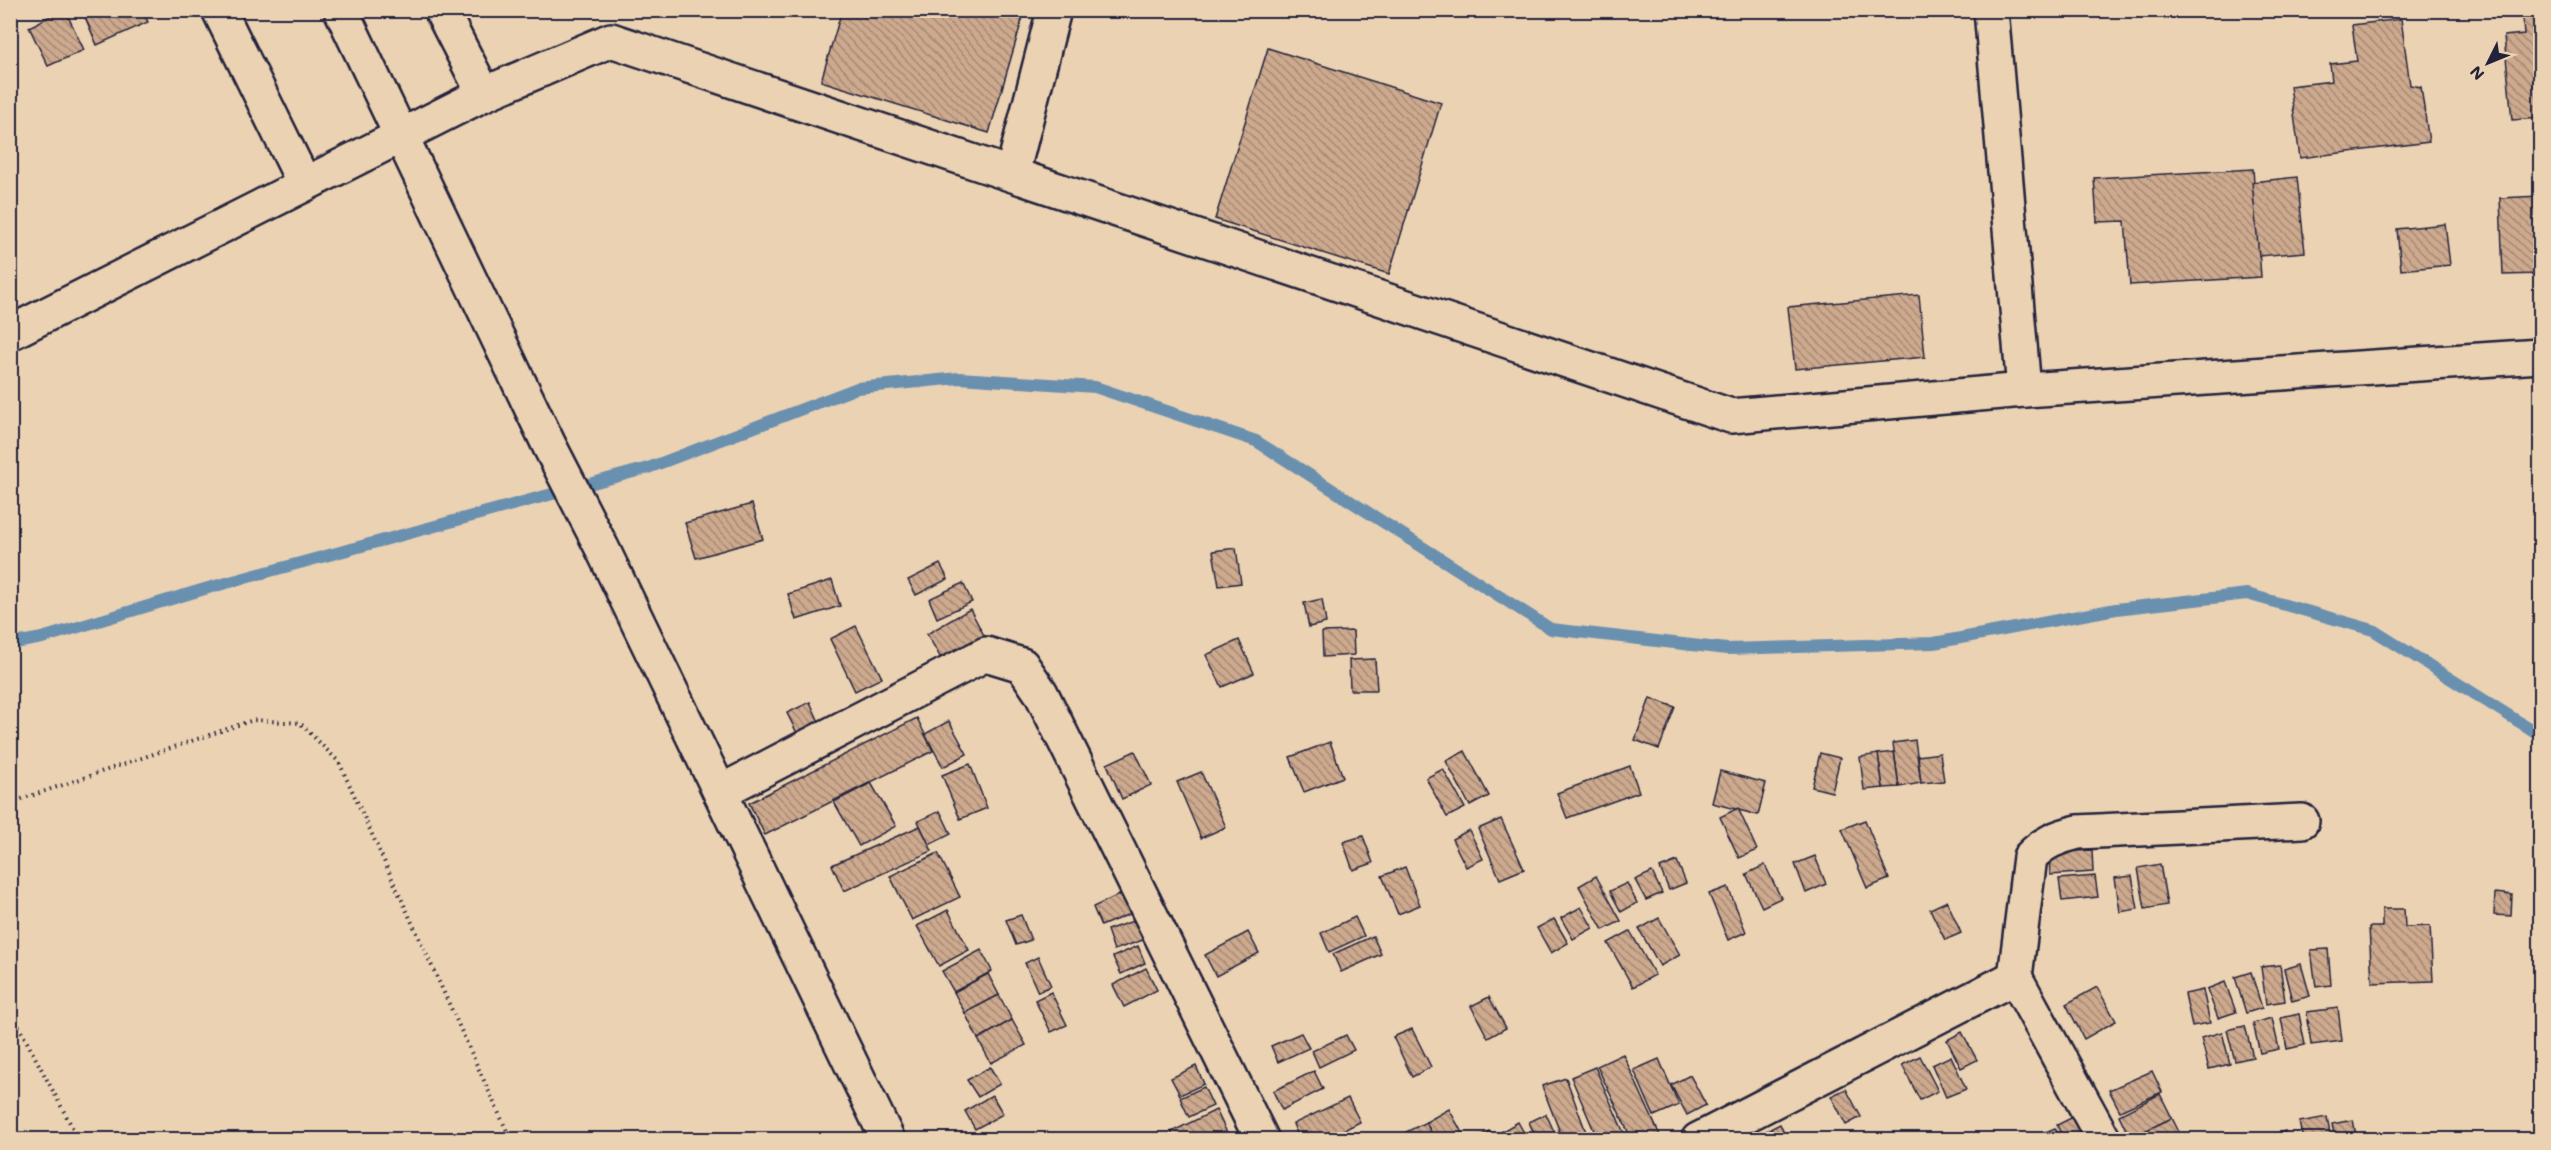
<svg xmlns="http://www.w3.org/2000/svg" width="2551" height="1150" viewBox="0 0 2551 1150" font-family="Mali,sans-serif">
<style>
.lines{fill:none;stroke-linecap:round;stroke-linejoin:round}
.stream{stroke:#6b90af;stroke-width:12}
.building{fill:url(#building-back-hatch);stroke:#22223b;stroke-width:1.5}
.minor-casing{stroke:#22223b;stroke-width:38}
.path{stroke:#22223b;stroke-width:4;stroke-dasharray:1.5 4.5;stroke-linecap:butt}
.minor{stroke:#ebd2b3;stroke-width:33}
</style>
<defs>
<pattern id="building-back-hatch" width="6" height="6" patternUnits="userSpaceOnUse" patternTransform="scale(1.5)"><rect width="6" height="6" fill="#cda98e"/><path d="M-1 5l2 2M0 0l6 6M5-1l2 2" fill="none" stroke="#a68975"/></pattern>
</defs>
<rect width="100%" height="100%" fill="#ebd2b3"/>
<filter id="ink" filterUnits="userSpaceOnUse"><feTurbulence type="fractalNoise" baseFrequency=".0167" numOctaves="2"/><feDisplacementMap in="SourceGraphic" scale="12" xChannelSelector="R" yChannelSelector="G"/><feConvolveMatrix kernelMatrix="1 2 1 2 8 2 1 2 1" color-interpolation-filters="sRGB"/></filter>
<g filter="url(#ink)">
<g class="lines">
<!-- stream -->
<polyline class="stream" points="10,644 42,638 208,588 648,468 857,388 959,378 1095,387 1256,441 1551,629 1727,649 1934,643 2116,609 2247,594 2373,630 2540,735"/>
</g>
<!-- building -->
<g class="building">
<polygon points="62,10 65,10 84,50 48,66 29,27"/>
<polygon points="82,10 142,10 148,22 97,45"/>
<polygon points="842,10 1025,10 989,133 821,81"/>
<polygon points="2522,10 2540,10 2540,118 2512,120 2504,36 2524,34"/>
<polygon points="2401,19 2410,85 2421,87 2429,142 2300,158 2290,86 2332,81 2330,64 2357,61 2352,25"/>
<polygon points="1268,48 1441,103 1389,274 1215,219"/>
<polygon points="2253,169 2261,277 2130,285 2125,221 2097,222 2094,178"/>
<polygon points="2297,177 2305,252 2259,256 2252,182"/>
<polygon points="2540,196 2540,274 2503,275 2500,198"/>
<polygon points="2445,224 2450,265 2401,270 2397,229"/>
<polygon points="1919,295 1925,357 1795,369 1788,307"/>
<polygon points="752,504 763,539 696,558 685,523"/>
<polygon points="1236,548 1241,583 1219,586 1213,551"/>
<polygon points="940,564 948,579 916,595 908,580"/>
<polygon points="832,580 840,606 796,620 788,594"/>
<polygon points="963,583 972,602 937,618 929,599"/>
<polygon points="1322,599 1326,623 1309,627 1304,603"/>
<polygon points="970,609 988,643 946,667 927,634"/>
<polygon points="856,626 882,678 855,691 830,639"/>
<polygon points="1353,631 1354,655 1323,657 1322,632"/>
<polygon points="1239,640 1254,673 1222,687 1206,655"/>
<polygon points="1375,659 1377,690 1350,690 1349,660"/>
<polygon points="1650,698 1675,707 1659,749 1635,740"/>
<polygon points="810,702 824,733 802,743 787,713"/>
<polygon points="917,718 933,751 765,835 749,803"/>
<polygon points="949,721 967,754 943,767 925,734"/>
<polygon points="1915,740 1921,783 1899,787 1893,743"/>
<polygon points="1330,742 1343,777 1304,792 1290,757"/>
<polygon points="1135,751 1151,785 1122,799 1107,764"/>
<polygon points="1465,751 1489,796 1470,806 1446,761"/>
<polygon points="1894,752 1899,787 1883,788 1878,754"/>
<polygon points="1820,753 1840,758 1832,792 1812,787"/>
<polygon points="1940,753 1944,781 1921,783 1918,756"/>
<polygon points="1878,754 1883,788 1864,790 1860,757"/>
<polygon points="970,764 987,808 960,819 942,775"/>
<polygon points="1630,766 1639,792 1567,818 1557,793"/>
<polygon points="1443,769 1465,808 1447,817 1426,778"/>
<polygon points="1720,771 1766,783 1758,815 1712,803"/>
<polygon points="1201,772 1226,827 1201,838 1177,782"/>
<polygon points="871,783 896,826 859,846 834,802"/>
<polygon points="1738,808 1757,850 1739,858 1720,817"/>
<polygon points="940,811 951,834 929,845 918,821"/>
<polygon points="1501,819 1524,869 1500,879 1478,829"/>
<polygon points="1865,820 1889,879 1867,888 1842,829"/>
<polygon points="920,826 932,851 844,891 832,865"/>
<polygon points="1469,830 1483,859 1466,867 1452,839"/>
<polygon points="1363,836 1373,863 1353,870 1343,842"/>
<polygon points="2092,850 2093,872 2050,875 2049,853"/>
<polygon points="938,853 960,897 912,920 890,876"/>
<polygon points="1815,856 1826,884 1806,893 1795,864"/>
<polygon points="1677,861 1686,883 1669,890 1660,868"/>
<polygon points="2160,864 2167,905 2145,909 2138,868"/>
<polygon points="1765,865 1781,898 1762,907 1746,874"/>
<polygon points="1405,867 1420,905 1398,914 1382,876"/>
<polygon points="1652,872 1662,893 1646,900 1635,880"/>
<polygon points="1596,876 1621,921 1603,930 1579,886"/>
<polygon points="2095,876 2098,897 2062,901 2059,879"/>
<polygon points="2132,876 2138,909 2120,912 2115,878"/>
<polygon points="1627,883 1637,903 1621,912 1610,891"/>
<polygon points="1728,887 1746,932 1728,940 1709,894"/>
<polygon points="1123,893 1132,913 1101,926 1093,907"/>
<polygon points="2495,893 2512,895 2511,916 2494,915"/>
<polygon points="1947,901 1961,933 1945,940 1930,909"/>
<polygon points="1581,907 1593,928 1573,939 1561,918"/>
<polygon points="2382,909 2404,909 2405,927 2430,926 2433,981 2372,983 2369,927 2382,927"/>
<polygon points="948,910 969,950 939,966 917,926"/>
<polygon points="1021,915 1031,940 1016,945 1006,920"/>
<polygon points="1355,917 1364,936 1329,952 1321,933"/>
<polygon points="1659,918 1680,955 1660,966 1639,929"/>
<polygon points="1554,919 1568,943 1551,953 1537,928"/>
<polygon points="1136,920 1143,940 1114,950 1107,930"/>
<polygon points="1630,931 1655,975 1633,987 1608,943"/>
<polygon points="1248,932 1259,953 1216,976 1205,955"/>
<polygon points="1373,936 1381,954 1341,972 1333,954"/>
<polygon points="1138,946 1145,963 1121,974 1113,957"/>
<polygon points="2328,949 2331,985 2316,987 2311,950"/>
<polygon points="981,950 992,971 954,992 942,971"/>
<polygon points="1038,957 1051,986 1038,992 1025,963"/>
<polygon points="2301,964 2310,996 2292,1001 2284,969"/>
<polygon points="2280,965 2285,1001 2266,1004 2261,967"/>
<polygon points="1146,968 1157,990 1124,1007 1113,985"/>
<polygon points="2251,972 2262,1008 2246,1013 2235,977"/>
<polygon points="988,974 999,995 965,1013 954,992"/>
<polygon points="2225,982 2236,1012 2218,1018 2207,989"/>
<polygon points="2097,987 2116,1021 2084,1039 2066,1004"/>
<polygon points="2203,990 2210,1023 2192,1026 2185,994"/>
<polygon points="1051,992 1067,1025 1051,1032 1035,1000"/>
<polygon points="999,995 1012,1020 978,1039 965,1013"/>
<polygon points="1489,997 1506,1028 1488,1038 1471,1006"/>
<polygon points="2338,1008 2342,1041 2311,1045 2307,1012"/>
<polygon points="2299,1014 2305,1045 2287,1049 2281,1018"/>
<polygon points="2272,1018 2279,1049 2260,1053 2253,1023"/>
<polygon points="1012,1020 1026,1045 991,1063 978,1039"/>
<polygon points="2245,1026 2253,1057 2235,1061 2227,1030"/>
<polygon points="1412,1029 1431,1067 1412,1077 1393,1037"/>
<polygon points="1962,1032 1977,1060 1961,1068 1947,1040"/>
<polygon points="2222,1032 2230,1064 2209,1069 2201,1038"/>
<polygon points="1301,1033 1309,1048 1278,1062 1271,1046"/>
<polygon points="1346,1035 1354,1050 1319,1067 1312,1051"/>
<polygon points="1623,1054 1662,1140 1632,1140 1597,1066"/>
<polygon points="1920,1056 1938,1091 1920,1100 1902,1065"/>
<polygon points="1951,1056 1966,1089 1946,1097 1932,1065"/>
<polygon points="1659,1059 1679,1105 1654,1116 1634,1070"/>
<polygon points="1196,1066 1204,1084 1180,1095 1171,1078"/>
<polygon points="990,1067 1000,1084 978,1097 967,1080"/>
<polygon points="1595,1067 1627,1140 1598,1140 1571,1077"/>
<polygon points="1314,1071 1323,1089 1282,1110 1273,1091"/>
<polygon points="2152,1071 2162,1092 2120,1111 2109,1090"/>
<polygon points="1690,1075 1706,1105 1687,1115 1671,1085"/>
<polygon points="1566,1078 1586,1132 1563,1140 1542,1086"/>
<polygon points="1204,1087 1213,1106 1189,1117 1180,1098"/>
<polygon points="1846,1089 1861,1117 1846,1125 1831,1096"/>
<polygon points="2160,1094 2172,1118 2130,1138 2119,1115"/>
<polygon points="992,1095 1003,1114 975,1129 965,1111"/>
<polygon points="1348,1098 1360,1122 1324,1140 1300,1140 1293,1124"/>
<polygon points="1449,1109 1466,1140 1435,1140 1426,1122"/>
<polygon points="1216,1110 1227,1133 1214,1140 1175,1140 1171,1132"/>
<polygon points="1546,1114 1558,1140 1537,1140 1529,1122"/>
<polygon points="2075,1116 2087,1140 2064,1140 2057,1125"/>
<polygon points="2327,1117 2331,1140 2303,1140 2299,1122"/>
<polygon points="2172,1118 2183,1140 2131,1140 2130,1138"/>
<polygon points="2353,1120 2357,1140 2335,1140 2332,1124"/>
<polygon points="1426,1122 1434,1140 1407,1140 1404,1133"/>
<polygon points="1518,1122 1528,1140 1502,1140 1499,1133"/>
<polygon points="1780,1124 1787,1140 1767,1140 1764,1132"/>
<polygon points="2055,1128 2060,1140 2035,1140 2034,1137"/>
<polygon points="1345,1130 1350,1140 1324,1140"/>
<polygon points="1489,1131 1494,1140 1473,1140"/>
<polygon points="2285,1131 2288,1140 2261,1140 2261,1139"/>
</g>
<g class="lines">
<!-- minor casing -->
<g class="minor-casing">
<g id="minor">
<polyline points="219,10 304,183"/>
<polyline points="341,10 549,445 602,548 888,1140"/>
<polyline points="441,10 484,94"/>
<polyline points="1991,10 2024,390"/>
<polyline points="1012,174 1054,10"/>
<polyline points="10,333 484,94 611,40 1731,416 2024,390 2540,356"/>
<polyline points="720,792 986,654 1022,665 1041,693 1262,1140"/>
<path d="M2015,977L2030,857C2044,842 2058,837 2078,832L2302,821"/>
<polyline points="1698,1140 2015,977 2104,1140"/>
</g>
</g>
<!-- path -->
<g class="path">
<polyline points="10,803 253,720 300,723 339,762 511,1140"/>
<polyline points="10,1010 79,1140"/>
</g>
<!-- minor -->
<use href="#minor" class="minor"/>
</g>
</g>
<!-- margin -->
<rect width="2551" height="1150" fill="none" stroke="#ebd2b3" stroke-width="36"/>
<rect x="18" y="18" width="2515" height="1114" fill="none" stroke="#22223b" stroke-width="2" filter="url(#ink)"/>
<!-- north arrow -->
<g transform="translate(2488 63) rotate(227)" stroke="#ebd2b3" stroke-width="4.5" paint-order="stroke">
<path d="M0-4.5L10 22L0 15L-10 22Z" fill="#22223b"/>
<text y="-9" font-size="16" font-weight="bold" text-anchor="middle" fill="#22223b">N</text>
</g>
</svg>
